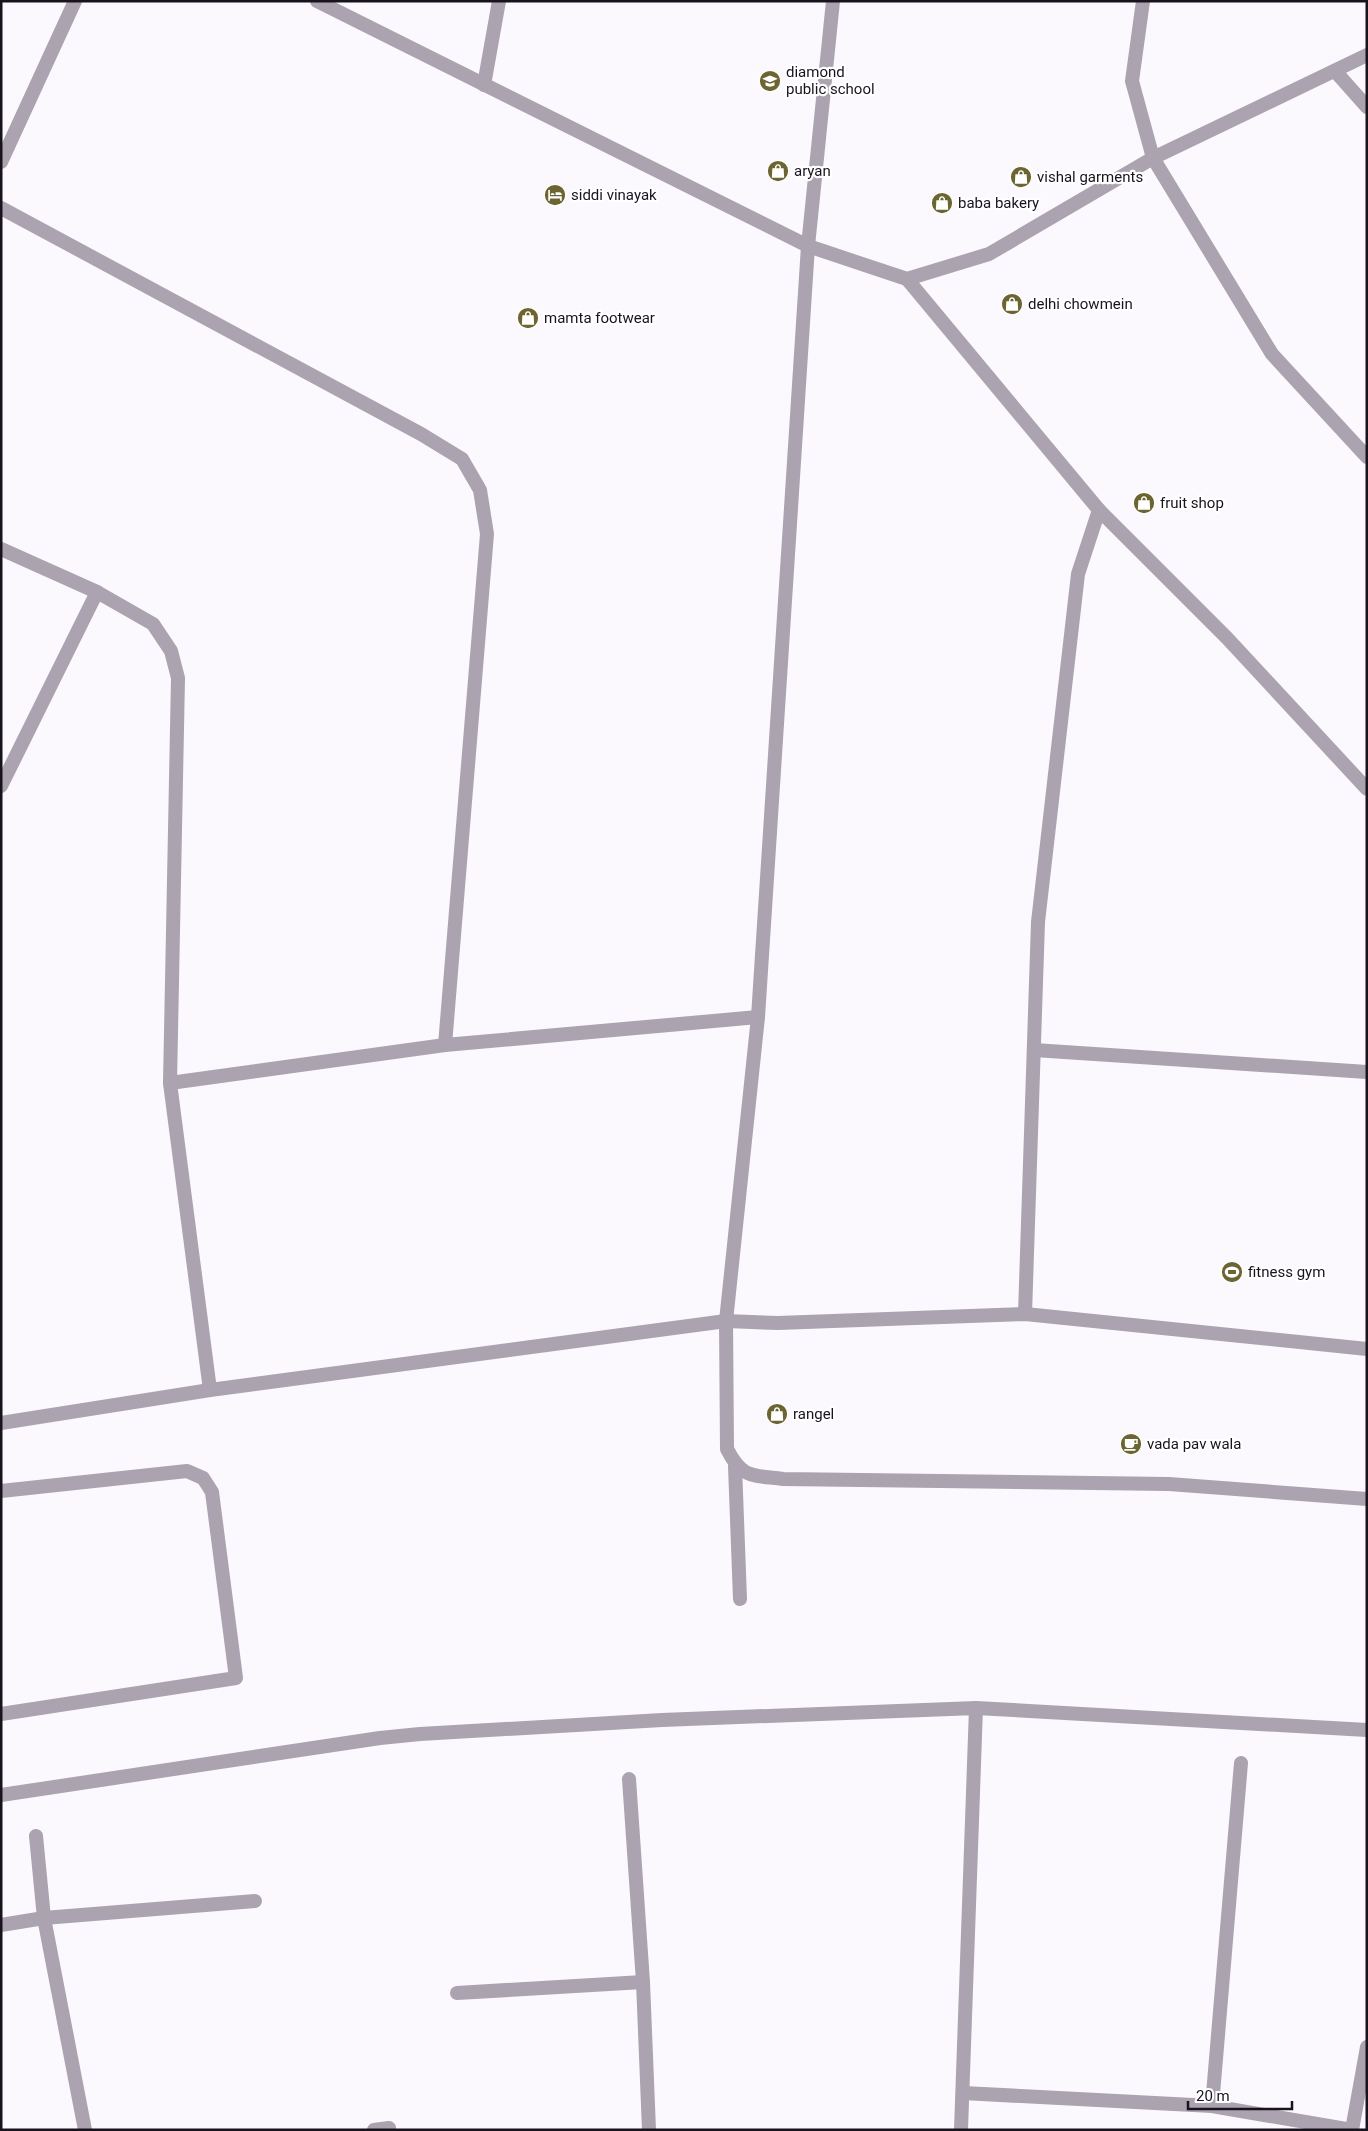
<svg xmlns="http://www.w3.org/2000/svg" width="1368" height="2131" viewBox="0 0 1368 2131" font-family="Roboto,sans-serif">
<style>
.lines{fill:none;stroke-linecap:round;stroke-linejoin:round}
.minor{stroke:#aba3b0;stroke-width:14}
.tertiary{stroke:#aba3b0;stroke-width:14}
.labels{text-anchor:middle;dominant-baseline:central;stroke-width:4.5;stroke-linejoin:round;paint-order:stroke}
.poi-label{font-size:15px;fill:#19131e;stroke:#fff;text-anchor:start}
</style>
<rect width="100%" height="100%" fill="#fbf8fe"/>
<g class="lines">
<!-- minor -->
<g class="minor">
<polyline points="317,1 808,246"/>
<path d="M833,1L808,246L758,1017L726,1321L727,1449C742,1479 753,1475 783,1479L1169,1484L1367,1499"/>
<polyline points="1143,1 1132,81 1153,158 1272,354 1367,457"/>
<polyline points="1335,71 1367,107"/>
<polyline points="484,85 499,1"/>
<polyline points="1,162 75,1"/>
<polyline points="1,208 421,434 462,459 480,490 487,534 445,1045"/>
<polyline points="907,279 1099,510 1227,638 1367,789"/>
<polyline points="1,549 97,592 1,786"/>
<polyline points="97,592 153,624 171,651 178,678 170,1083 210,1390"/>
<polyline points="1034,1050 1367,1072"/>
<polyline points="170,1083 445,1045 758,1017"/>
<polyline points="1025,1314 1038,922 1078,574 1099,510"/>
<polyline points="1,1423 210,1390 726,1321 778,1323 1025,1314 1367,1349"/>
<polyline points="735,1466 740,1599"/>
<polyline points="1,1491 187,1471 203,1478 212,1492 236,1678 1,1714"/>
<polyline points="976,1708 1367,1730"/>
<polyline points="629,1779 643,1982 649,2130"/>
<polyline points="1,1795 380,1738 420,1734 662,1720 976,1708 961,2130"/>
<polyline points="36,1836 44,1918 85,2130"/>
<polyline points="1,1925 44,1918 255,1901"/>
<polyline points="457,1993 643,1982"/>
<polyline points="963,2093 1212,2106 1352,2130"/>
<polyline points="1212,2106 1241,1763"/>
<polyline points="374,2130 389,2128"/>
<polyline points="1352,2130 1367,2047"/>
</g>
<!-- tertiary -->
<polyline class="tertiary" points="808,246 907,279 989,254 1153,158 1367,55"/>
</g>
<!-- icons -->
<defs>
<g id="school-disc" transform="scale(1.125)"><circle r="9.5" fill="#6c6431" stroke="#fff"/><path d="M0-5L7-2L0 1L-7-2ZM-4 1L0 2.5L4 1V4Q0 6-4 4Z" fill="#fff"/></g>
<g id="shop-disc" transform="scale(1.125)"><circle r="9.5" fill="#6c6431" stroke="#fff"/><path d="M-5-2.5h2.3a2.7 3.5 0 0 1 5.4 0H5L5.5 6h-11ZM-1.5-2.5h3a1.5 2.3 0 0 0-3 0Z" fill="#fff"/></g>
<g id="hotel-disc" transform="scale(1.125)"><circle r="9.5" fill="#6c6431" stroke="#fff"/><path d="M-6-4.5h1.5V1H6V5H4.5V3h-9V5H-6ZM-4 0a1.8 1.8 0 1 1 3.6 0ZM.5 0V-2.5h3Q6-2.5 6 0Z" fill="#fff"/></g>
<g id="stadium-disc" transform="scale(1.125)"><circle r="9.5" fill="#6c6431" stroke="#fff"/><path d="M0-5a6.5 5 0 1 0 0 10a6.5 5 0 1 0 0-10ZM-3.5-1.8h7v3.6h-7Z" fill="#fff"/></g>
<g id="cafe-disc" transform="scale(1.125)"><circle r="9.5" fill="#6c6431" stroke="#fff"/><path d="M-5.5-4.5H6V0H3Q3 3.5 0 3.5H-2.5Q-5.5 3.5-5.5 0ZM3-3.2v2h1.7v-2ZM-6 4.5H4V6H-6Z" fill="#fff"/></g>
</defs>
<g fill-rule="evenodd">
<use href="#school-disc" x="770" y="81"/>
<use href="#shop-disc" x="778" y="171"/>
<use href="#shop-disc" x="1021" y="177"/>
<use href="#hotel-disc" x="555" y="195"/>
<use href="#shop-disc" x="942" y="203"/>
<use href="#shop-disc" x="1012" y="304"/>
<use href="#shop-disc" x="528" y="318"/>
<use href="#shop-disc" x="1144" y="503"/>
<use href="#stadium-disc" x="1232" y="1272"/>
<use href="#shop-disc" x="777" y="1414"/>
<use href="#cafe-disc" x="1131" y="1444"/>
</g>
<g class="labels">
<!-- poi labels -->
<g class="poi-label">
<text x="786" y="72">diamond<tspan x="786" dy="17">public school</tspan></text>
<text x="794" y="171">aryan</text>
<text x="1037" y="177">vishal garments</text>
<text x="571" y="195">siddi vinayak</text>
<text x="958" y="203">baba bakery</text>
<text x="1028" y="304">delhi chowmein</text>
<text x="544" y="318">mamta footwear</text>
<text x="1160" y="503">fruit shop</text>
<text x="1248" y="1272">fitness gym</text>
<text x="793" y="1414">rangel</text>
<text x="1147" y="1444">vada pav wala</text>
</g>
</g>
<!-- border -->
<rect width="1368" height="2131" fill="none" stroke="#19131e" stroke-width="5"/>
<!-- scale -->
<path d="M1188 2101v8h104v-8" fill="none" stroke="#19131e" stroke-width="2.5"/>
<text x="1196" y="2101" font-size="15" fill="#19131e" stroke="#ffffff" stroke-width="4" paint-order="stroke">20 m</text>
</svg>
